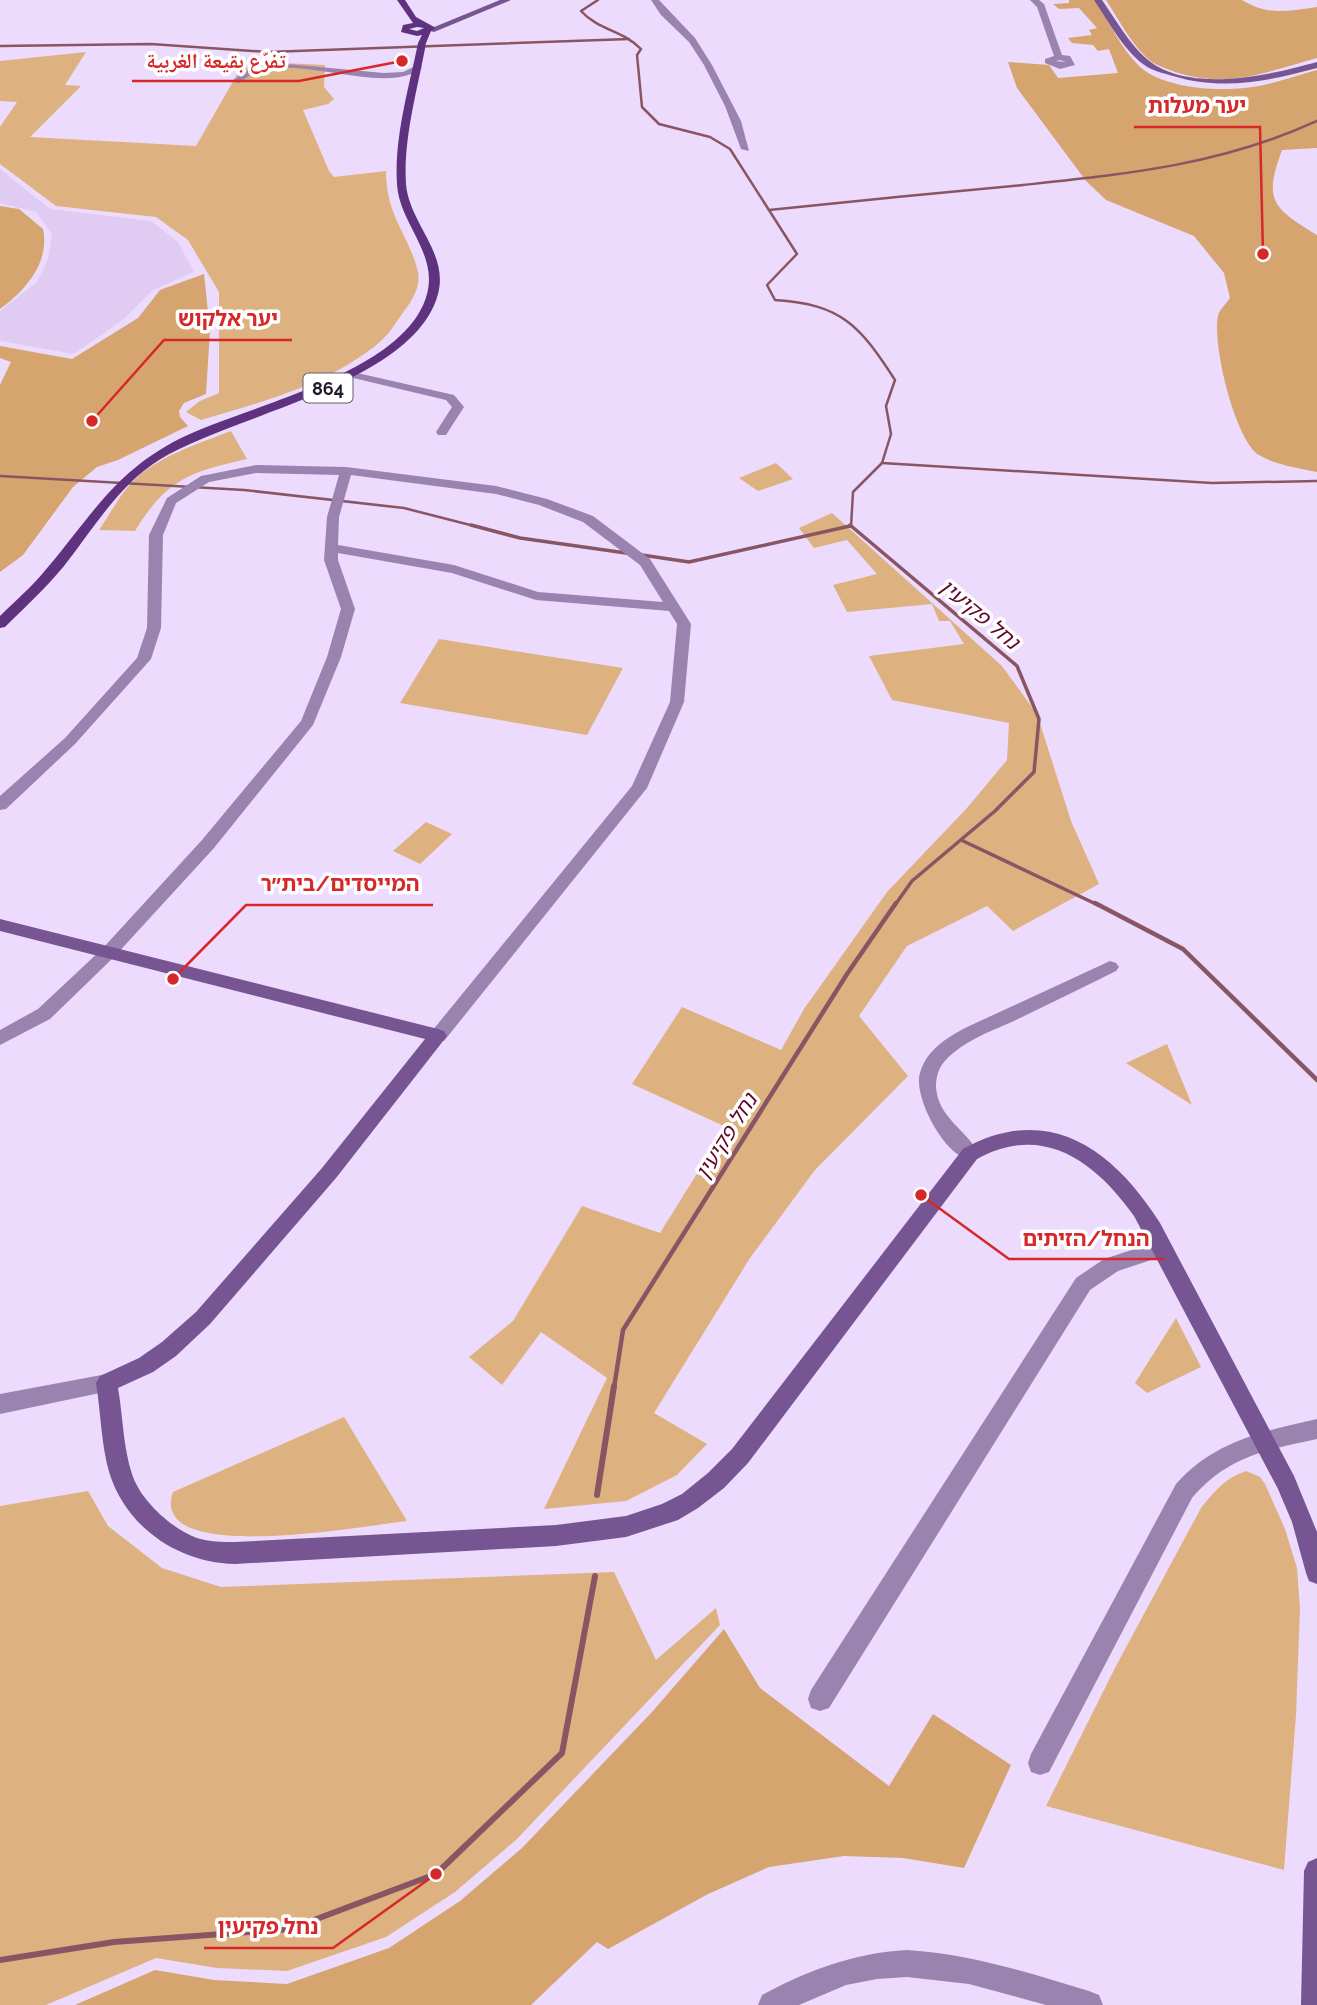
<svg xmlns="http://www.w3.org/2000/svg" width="1317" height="2005" viewBox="0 0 1317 2005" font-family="Raleway,'Noto Naskh Arabic','Noto Sans Hebrew',sans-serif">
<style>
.built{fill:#e0ccf3}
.green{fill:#deb181}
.forest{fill:#d5a46f}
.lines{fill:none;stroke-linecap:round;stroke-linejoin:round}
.stream-far3{stroke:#895563;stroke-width:2.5}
.stream-far2{stroke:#895563;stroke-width:3.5}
.stream-far1{stroke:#895563;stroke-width:4.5}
.stream{stroke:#895563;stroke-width:6}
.street{fill:#9a84af;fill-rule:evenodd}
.secondary{fill:#775593;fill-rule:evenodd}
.primary{fill:#5e327e;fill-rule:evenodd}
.labels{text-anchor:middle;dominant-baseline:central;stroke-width:7;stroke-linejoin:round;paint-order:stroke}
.shield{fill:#fff;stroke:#655d6b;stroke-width:2}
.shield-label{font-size:18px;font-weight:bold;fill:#23182c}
.water-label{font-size:21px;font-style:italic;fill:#600727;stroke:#fff}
.leader{fill:none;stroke:#d62828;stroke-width:2.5}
.callout-dot{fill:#d62828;stroke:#fff;stroke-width:2.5}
.callout-label{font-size:21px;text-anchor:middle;font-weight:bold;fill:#d62828;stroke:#fff;stroke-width:7;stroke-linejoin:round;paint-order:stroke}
</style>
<rect width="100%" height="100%" fill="#ecdbfd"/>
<!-- built -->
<polygon class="built" points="0,169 50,209 151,221 178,242 194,272 153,290 124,319 74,354 0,341 0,311 37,282 48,259 52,234 36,212 0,203"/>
<!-- green -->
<g class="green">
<path d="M86,52L65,85L81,86L30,137L196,146L239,71L260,62L325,65L324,87L334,99L328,104L303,110L329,171L334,177L386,171C386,217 409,234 418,272C421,286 412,301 404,311C397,321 390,333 381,341C331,384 262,402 201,420L186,412L200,401L219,393V292L188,240L156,217L56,206L0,164V127L17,102L0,101V61Z"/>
<path d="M231,431L247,459C189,472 167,479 135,531L99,530C108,517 116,502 126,489C151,458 195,445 231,431Z"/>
<polygon points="776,463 793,479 758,491 739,478"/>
<polygon points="832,513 1002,666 1037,714 1071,821 1099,884 1013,931 987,906 907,946 859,1016 908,1076 815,1170 750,1258 654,1413 707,1444 677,1475 626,1501 544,1509 607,1378 541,1332 502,1385 469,1357 513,1321 582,1206 660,1233 726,1127 632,1084 682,1007 781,1050 804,1009 887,892 967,808 1007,760 1009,723 892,700 869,656 964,644 950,621 939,621 932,604 847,612 833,585 877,574 847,540 814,548 799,528"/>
<polygon points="439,639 623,668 587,735 400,703"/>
<polygon points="426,822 452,834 420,864 393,851"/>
<polygon points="1167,1044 1192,1105 1126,1063"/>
<polygon points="1176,1318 1201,1367 1147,1393 1135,1383"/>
<path d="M344,1417L407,1521C374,1524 146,1568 173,1492Z"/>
<path d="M1246,1471L1260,1477L1265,1484L1285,1529L1297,1568L1300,1608L1296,1715L1284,1870L1046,1806L1116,1666L1201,1508C1214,1492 1225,1478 1246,1471Z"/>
<polygon points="88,1491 108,1526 162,1568 221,1587 614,1572 656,1660 716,1608 720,1625 516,1840 455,1892 386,1937 287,1971 217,1968 156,1958 46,2005 0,2005 0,1506"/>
</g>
<!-- forest -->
<g class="forest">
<path d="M1069,0H1096C1109,22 1121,49 1140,67C1164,88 1213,91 1244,88C1268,86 1294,76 1317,70V148L1282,150C1263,201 1273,208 1317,235V472C1299,468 1275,465 1259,455C1235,440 1212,344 1218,316C1219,310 1226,304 1230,298L1224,273L1194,236L1106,200L1086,181L1017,88L1008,62L1049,65L1058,78L1118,73L1109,49L1098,51L1093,45L1072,43L1068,38L1092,35L1089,30L1097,28L1079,8L1059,9L1053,4L1069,3Z"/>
<path d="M1106,0H1242C1268,16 1288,11 1317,7V58C1266,72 1228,89 1175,72C1165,68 1154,65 1146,57C1130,42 1118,18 1106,0Z"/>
<path d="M0,206L19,209L43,229C50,262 26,290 0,309Z"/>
<polygon points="204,274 210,331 206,394 184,403 179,411 180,417 188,426 118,460 97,467 73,487 23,555 0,572 0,385 11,362 0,358 0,346 72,359 138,318 160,290"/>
<polygon points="724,1629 760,1688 889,1786 933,1714 1011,1765 964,1868 903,1858 844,1856 769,1867 708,1894 608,1949 597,1942 531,2005 75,2005 155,1970 214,1980 287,1984 389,1948 460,1901 522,1848 652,1712"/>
</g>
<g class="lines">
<!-- stream-far3 -->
<g class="stream-far3">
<path d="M598,0L581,11C598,30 624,31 641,49L637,55L642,107L659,124L710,137L730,149L797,254L767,285L775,300C842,304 860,326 895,380L886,406L891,434L882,463L853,492L851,527"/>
<polyline points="0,46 151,44 268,52 629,39"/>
<path d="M769,210C854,201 938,193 1023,185C1127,174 1221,165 1317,121"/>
<polyline points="882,463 1212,483 1317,481"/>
<polyline points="0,476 244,490 404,508 478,527"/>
<polyline points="845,527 850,526"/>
</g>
<!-- stream-far2 -->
<g class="stream-far2">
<polyline points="471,525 520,538 626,553"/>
<polyline points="850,525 1017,666 1039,719 1034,772 995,811 912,881 895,905"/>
<polyline points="642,555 689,562 850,526"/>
<polyline points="961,840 1098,905"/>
</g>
<!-- stream-far1 -->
<g class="stream-far1">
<polyline points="1095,903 1183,949 1317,1080"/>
<polyline points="614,1388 623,1330 847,974 896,903"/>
</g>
<!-- stream -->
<g class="stream">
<polyline points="597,1495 614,1386"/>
<polyline points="0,1960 114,1942 290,1929 436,1874 562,1753 595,1576"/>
</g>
<!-- street -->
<g class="street">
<polygon points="651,0 659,0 695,38 712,65 741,121 749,151 741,149 725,106 704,65 689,42 661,15"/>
<path d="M1030,0H1039L1044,4L1062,55L1070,56L1075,65L1060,69L1045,63V59L1054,56L1037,7ZM1060,60L1066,62L1056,61Z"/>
<path d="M276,63L384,73L403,72L418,65L422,68C386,96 304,56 257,71C251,74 245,79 239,83L232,81L250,68Z"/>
<polygon points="353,372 454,395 464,407 446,435 438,435 436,432 452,407 446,400 349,377 347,375"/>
<path d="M256,465L346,467L496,486L547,499L593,516L650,559L691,624L684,702L647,788L444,1041H432L429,1036L432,1031L632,786L670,702L677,624L669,611L536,600L452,573L338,553V560L355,609L341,657L313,725L214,848L115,956L50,1019L0,1045V1030L38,1009L103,948L202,840L301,721L327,657L341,609L324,560L327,517L339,475L256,473L209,482L176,503L163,535L161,628L151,659L75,744L6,809L0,810V796L65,738L137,658L147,628L149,535L167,498L201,476ZM351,475L496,494L539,505L583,522L640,565L663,602L538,592L454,565L338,545L339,517Z"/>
<path d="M1110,961L1116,963L1119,967L1116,971C1084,987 1051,1003 1018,1019C993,1031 963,1040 944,1062C938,1069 936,1078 936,1087C938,1118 967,1130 979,1154L977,1159C950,1168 912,1097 920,1073C926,1051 946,1038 965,1028Z"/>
<polygon points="1162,1240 1169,1242 1172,1248 1169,1254 1118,1271 1090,1290 829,1708 820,1711 811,1708 808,1699 811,1690 1076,1278 1104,1259"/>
<polygon points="107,1374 114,1376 118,1383 114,1390 0,1414 0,1394"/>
<path d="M1317,1419V1439C1266,1450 1228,1456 1192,1498L1049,1772L1040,1775L1031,1772L1028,1763L1031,1754L1176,1484C1214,1441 1264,1431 1317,1419Z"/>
<path d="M907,1950C971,1954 1029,1973 1089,1991L1099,1995L1103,2005H1046L969,1984L907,1977L877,1979L846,1985L799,2005H758L762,1995C809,1970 854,1953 907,1950Z"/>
</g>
<!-- secondary -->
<g class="secondary">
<polygon points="500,0 511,0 434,32 427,30"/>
<path d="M1094,0H1102C1116,20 1129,44 1148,60C1190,94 1270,75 1317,62V68C1269,81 1222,91 1173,76C1163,73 1152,71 1143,64C1122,48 1109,22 1094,0Z"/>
<path d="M0,919L438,1029L444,1031L447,1036L336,1178L210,1324L176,1356L153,1372L118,1388C123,1416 123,1447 132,1474C140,1500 172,1529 197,1538C209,1542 223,1542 235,1542L556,1525L626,1516L662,1504L682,1494L708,1473L732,1449L963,1149C1049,1101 1114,1150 1160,1223L1294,1476L1317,1532V1584L1309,1581L1306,1573L1292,1522L1278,1489L1134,1216C1096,1162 1043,1122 977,1159L748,1463L724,1488L698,1508L678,1520L626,1537L556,1546L235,1564C180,1563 128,1529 110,1475C101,1446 101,1413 96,1383L100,1376L139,1358L162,1342L196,1312L322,1168L425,1039L0,931Z"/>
<polygon points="1317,1858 1317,2005 1301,2005 1304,1871 1308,1862"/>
</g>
<!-- primary -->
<path class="primary" d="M397,0H405L416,17L436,28L431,31L426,43C418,88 403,138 406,184C409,223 449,253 438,294C414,384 231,415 159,460C118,486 93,529 64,566C46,588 25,607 5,627L0,628V616C16,600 34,585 48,567C92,515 115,472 179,439C244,406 406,374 427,294C438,253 399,223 397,184C394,137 409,88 418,43L422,35L417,36L401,32L403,25L413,23ZM417,27L424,28L417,31L409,29Z"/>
</g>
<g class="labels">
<!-- shield labels -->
<rect class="shield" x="303.5" y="373.5" width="49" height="29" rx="5"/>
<g class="shield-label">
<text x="328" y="388">864</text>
</g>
<!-- water labels -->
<g class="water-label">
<text transform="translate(980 614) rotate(40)">נחל פקיעין</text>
<text transform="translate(726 1136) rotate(-58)">נחל פקיעין</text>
</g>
</g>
<!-- callouts -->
<path class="leader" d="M402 61L299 81H132M1263 254L1260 127H1134M92 421L164 340H292M173 979L246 905H433M921 1195L1009 1259H1164M436 1874L333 1948H204"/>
<g class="callout-dot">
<circle cx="402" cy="61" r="7"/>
<circle cx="1263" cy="254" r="7"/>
<circle cx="92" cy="421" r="7"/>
<circle cx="173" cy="979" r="7"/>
<circle cx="921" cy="1195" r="7"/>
<circle cx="436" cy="1874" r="7"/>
</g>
<g class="callout-label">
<text x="216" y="68">تفرّع بقيعة الغربية</text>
<text x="1197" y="113">יער מעלות</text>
<text x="228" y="326">יער אלקוש</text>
<text x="340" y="891">המייסדים/בית״ר</text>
<text x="1086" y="1246">הנחל/הזיתים</text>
<text x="268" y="1934">נחל פקיעין</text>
</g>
</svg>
